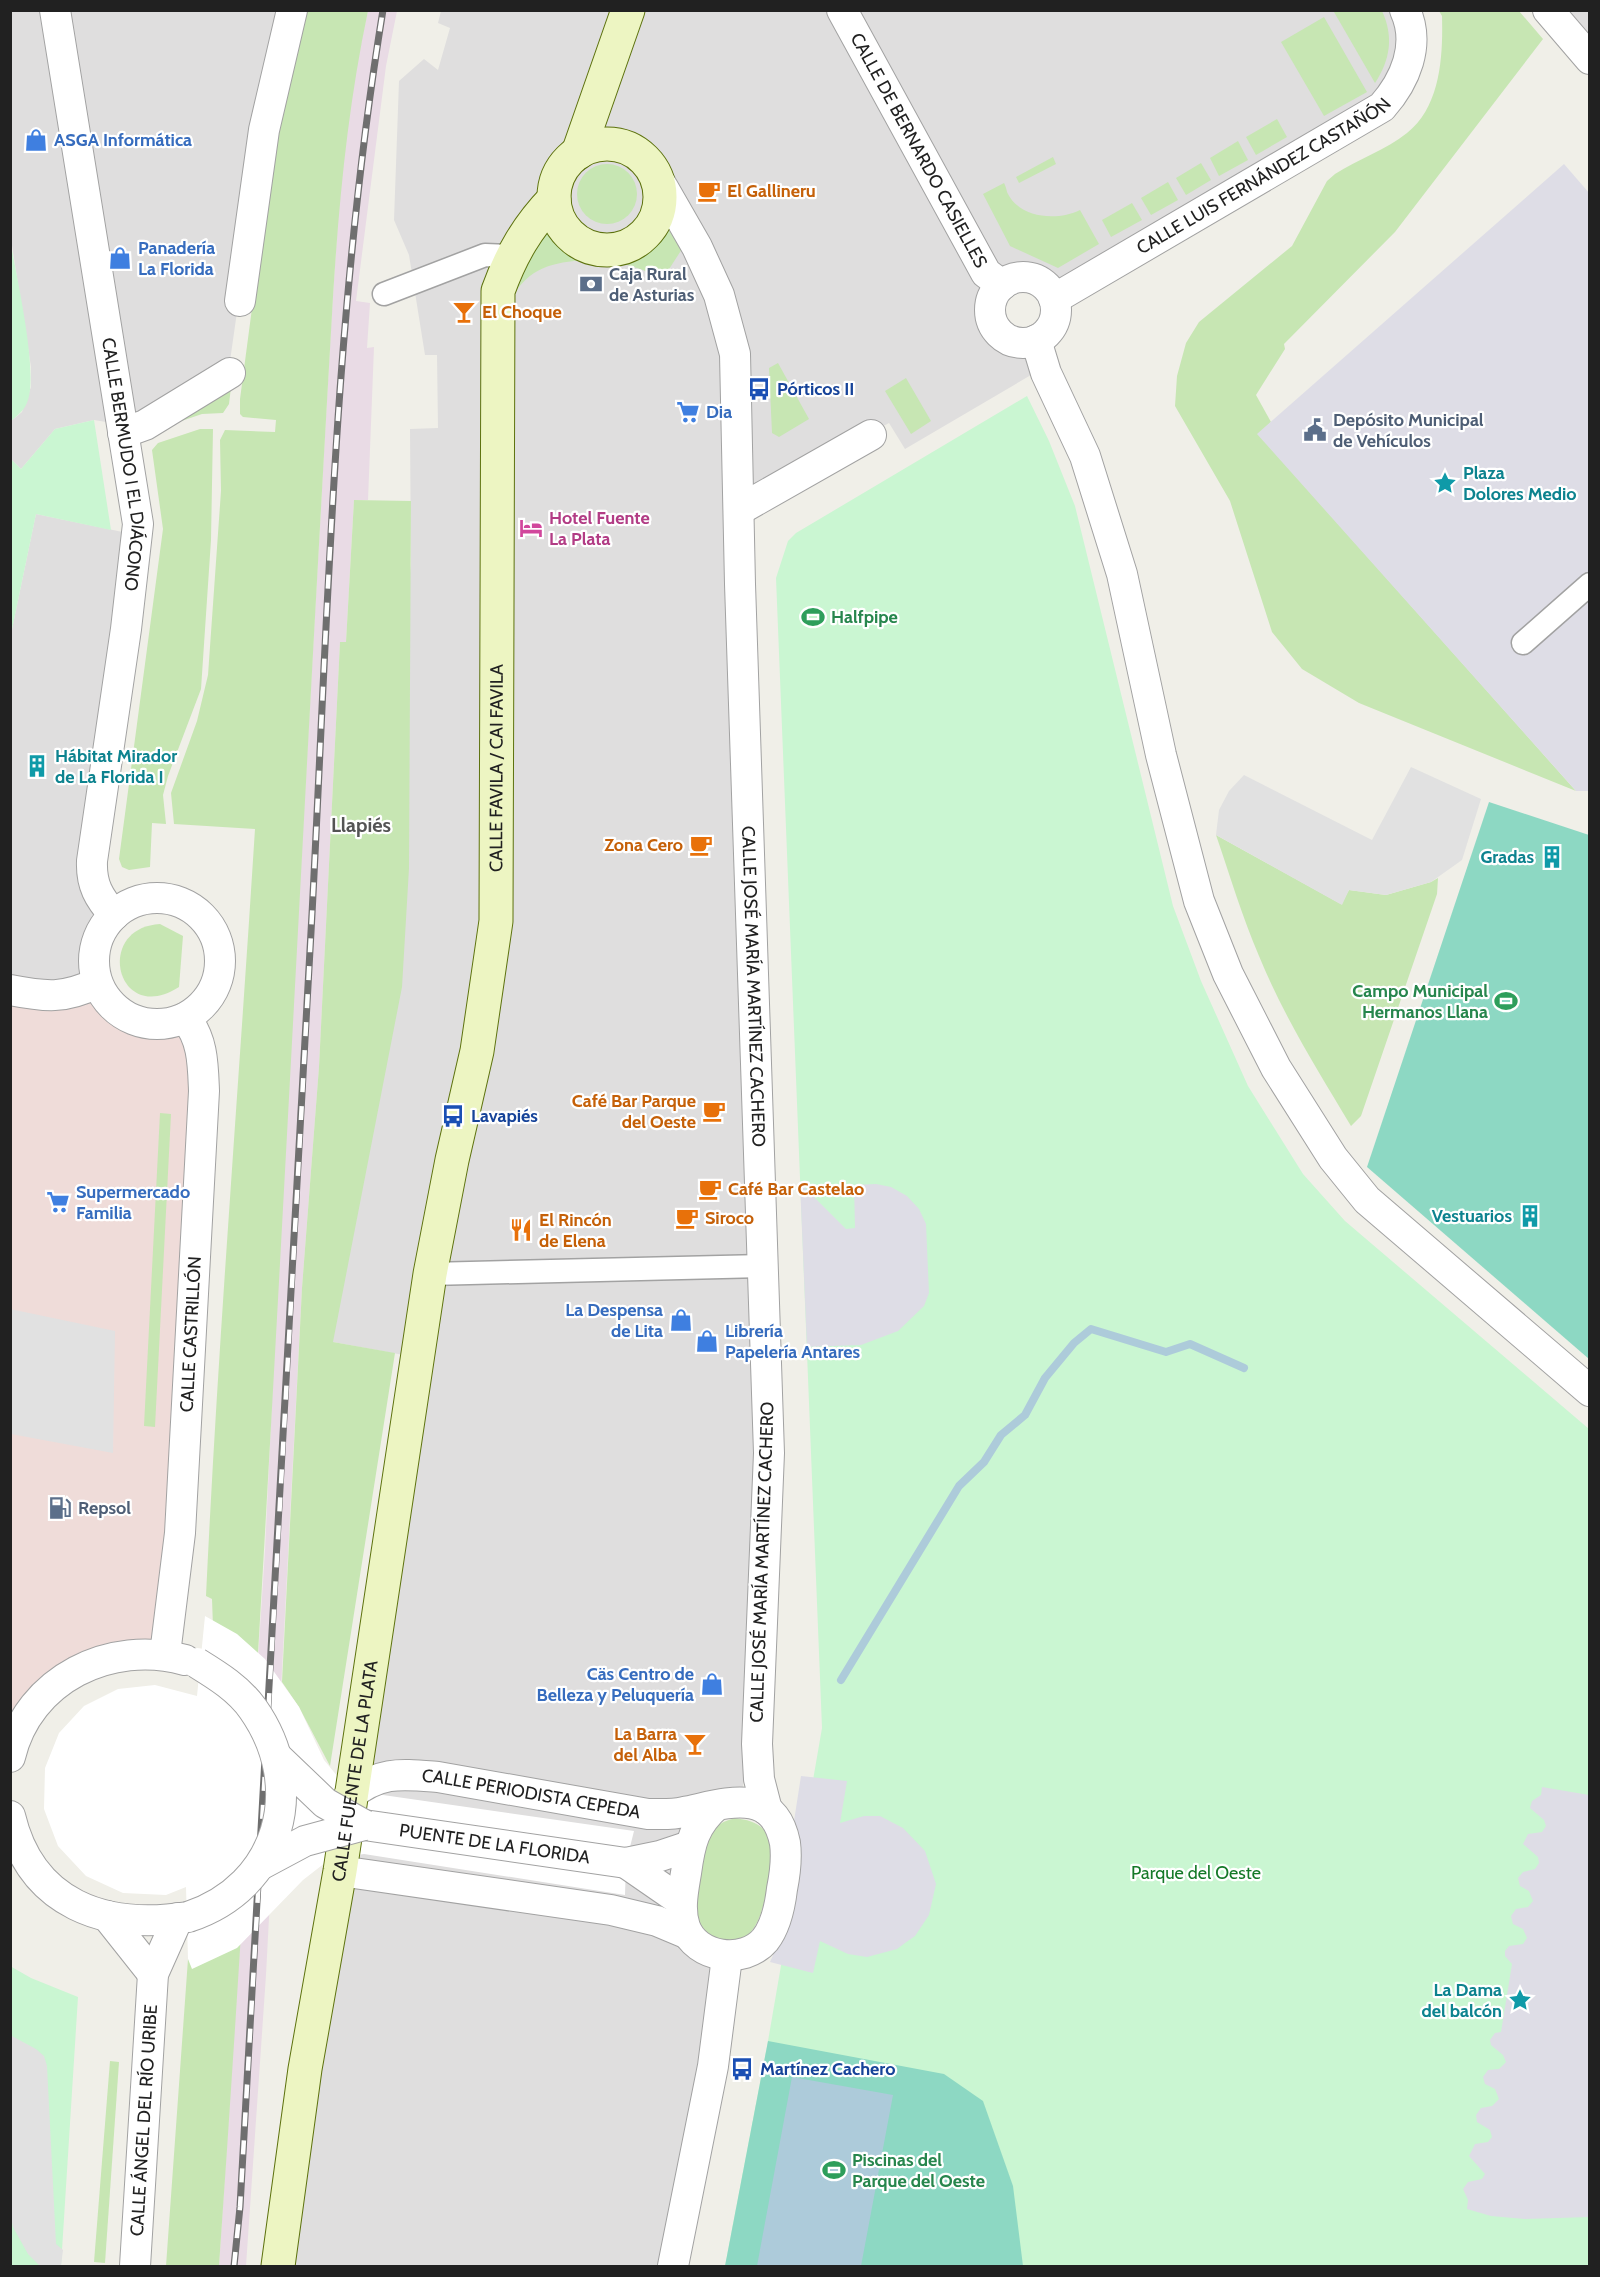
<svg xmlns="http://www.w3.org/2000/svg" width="1600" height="2277" viewBox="0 0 1600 2277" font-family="Cabin,sans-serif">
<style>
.residential{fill:#dfdede}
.commercial{fill:#efdcd9}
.industrial{fill:#e9dbe5}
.grass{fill:#c7e6b3}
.park{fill:#caf6d2}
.pitch{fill:#8dd8c3}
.parking{fill:#e1e1e1}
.plaza{fill:#dedde6}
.water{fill:#adcbda}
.pier{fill:#fff}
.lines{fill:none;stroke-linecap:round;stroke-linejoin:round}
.stream{stroke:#adcbda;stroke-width:8}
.pedestrian-casing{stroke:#a2a2a2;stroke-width:25}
.minor-casing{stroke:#a2a2a2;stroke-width:32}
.secondary-casing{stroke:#5d720e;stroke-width:35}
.pedestrian{stroke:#fff;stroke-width:22}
.minor{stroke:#fff;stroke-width:30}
.secondary{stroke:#edf5c2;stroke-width:33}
.rail-casing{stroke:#6f6f6f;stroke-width:7}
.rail{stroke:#fff;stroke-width:4.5;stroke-dasharray:14;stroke-linecap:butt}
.minor-bridge-casing{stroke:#a2a2a2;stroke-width:32;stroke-linecap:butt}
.minor-bridge{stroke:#fff;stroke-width:30}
.labels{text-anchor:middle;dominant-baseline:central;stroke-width:4.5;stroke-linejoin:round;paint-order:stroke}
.shop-label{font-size:18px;font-weight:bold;fill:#366cbe;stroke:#fff;text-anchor:start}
.street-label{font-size:18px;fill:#212121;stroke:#fff}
.food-label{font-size:18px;font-weight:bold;fill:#c56008;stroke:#fff;text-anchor:start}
.service-label{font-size:18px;font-weight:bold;fill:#4e5e75;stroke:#fff;text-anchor:start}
.transit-label{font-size:18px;font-weight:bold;fill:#164399;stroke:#fff;text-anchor:start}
.culture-label{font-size:18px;font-weight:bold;fill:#0d838f;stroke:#fff;text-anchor:end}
.hotel-label{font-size:18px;font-weight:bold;fill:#b23c85;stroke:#fff;text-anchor:start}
.leisure-label{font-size:18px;font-weight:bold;fill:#27864d;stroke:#fff;text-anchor:start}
.park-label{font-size:18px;fill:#157928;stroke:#fff}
.neighbourhood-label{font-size:20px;font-weight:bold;fill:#545454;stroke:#fff}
</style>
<rect width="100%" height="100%" fill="#f0efe8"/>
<!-- residential -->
<g class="residential">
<polygon points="10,11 289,11 263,130 229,368 118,424 94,420 55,429 21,469 11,459 11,421 22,412 31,387 31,367 11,239"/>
<polygon points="441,11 1401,11 1407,30 1380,106 1055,296 1046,284 1032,275 1014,275 1002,281 987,302 990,324 1006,341 1029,346 1043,368 905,449 889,423 736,507 766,1453 753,1698 742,1795 713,1803 721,1962 669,2266 283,2266 420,1358 333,1342 324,1343 411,564 410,429 438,428 437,355 425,355 409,255 394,220 399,81 424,59 438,70 450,28 438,23"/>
<polygon points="1552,11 1589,11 1589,54"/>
<polygon points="36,514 137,535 93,843 106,922 97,938 93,957 97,983 11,990 11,634"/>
</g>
<!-- commercial -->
<polygon class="commercial" points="97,983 106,1000 122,1015 143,1023 164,1024 185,1018 196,1032 165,1654 111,1656 11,1729 11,990"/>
<!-- industrial -->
<polygon class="industrial" points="368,11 397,11 386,66 356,301 370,303 367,348 374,347 368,500 354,500 346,642 340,642 319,1067 302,1288 266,1975 246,2266 219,2266 265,1551 277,1292 331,327 340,185 355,70"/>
<!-- grass -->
<g class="grass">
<path d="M301,11H368C348,105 339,200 333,297C295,953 265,1610 219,2266H166L188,1959V1917L213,1627L212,1599L206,1596C218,1340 239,1084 255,829L174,824L171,793L197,721L208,675L221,491L220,440L225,430L275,432L276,420L243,417L240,414V399L276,127Z"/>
<path d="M1336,11H1382C1394,37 1390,60 1375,83L1334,12Z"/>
<path d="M1439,11H1519L1543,39L1395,232L1284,344L1285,349L1256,395L1271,422L1258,434L1576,791L1359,703L1302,669L1272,632L1230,501L1175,406L1177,376L1186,343L1199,322L1292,246L1327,181L1335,174C1358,159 1386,150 1407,133C1441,106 1443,55 1442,16Z"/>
<polygon points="1324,17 1367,92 1324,116 1281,42"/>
<polygon points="1277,119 1287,137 1256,155 1246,137"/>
<polygon points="1238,141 1248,160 1219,176 1210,158"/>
<polygon points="1053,157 1056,164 1019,183 1016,177"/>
<polygon points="1201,163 1211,180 1186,195 1176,178"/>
<circle cx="607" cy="194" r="30"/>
<polygon points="1168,182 1178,200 1151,215 1141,198"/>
<path d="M1004,183C1007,189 1006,190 1008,194C1021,219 1058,221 1080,210L1099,244L1058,268L1010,246L983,194Z"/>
<polygon points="1132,203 1142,220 1111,237 1102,220"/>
<polygon points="666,221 682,249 662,280 643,270 621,263 622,257 645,246"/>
<path d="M547,232L555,234L585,256L586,260C553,262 528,268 512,298L524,263Z"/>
<polygon points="778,363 809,419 779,437 772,433 769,368"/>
<polygon points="906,378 931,421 911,434 885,391"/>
<polygon points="232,379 229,404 223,413 202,414 158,429"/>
<polygon points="200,429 213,429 211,540 201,689 168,776 163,795 166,824 152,823 150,867 129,870 122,867 119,859 163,529 152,450 158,443"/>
<polygon points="354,500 411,501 409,868 402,987 333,1342 395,1353 330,1766 299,1707 282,1682 302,1288 319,1067 340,642 346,642"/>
<path d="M1216,835L1341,904L1349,890L1386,895L1431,882L1438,878L1437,894L1361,1116L1351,1126C1318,1071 1283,1015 1259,956C1242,916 1230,876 1216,835Z"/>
<path d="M160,924L183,936L179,987C117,1027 93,928 160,924Z"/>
<polygon points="160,1113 171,1114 155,1427 144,1426"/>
<path d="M735,1818C749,1820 762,1823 769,1837C775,1851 771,1868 768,1882C764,1907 756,1951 720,1939C710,1936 704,1933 699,1924C691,1909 700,1849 708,1835C714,1825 725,1821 735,1818Z"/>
<polygon points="110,2061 119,2062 105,2263 94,2262"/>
</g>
<!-- park -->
<g class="park">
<path d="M10,239C16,275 38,369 28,400C25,410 18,415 11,421Z"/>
<polygon points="1027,396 1049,441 1075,506 1173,906 1201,981 1248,1086 1303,1174 1345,1221 1589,1429 1589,2266 725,2266 768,2041 822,1728 776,578 788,541 796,533"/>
<polygon points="94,420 111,530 36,514 11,634 11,459 21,469 55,429"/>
<polygon points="10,1966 31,1978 78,1997 61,2266 11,2266"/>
</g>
<!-- pitch -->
<g class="pitch">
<polygon points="1489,802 1589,835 1589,1359 1367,1167"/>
<polygon points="768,2041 944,2074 983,2101 1013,2186 1023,2266 725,2266"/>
</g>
<!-- parking -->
<g class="parking">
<polygon points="1411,767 1481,799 1462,860 1431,882 1386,895 1349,890 1342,905 1216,835 1219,810 1229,791 1244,775 1372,840"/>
<polygon points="10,1309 115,1331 113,1453 11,1434"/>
<polygon points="10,2035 36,2049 44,2056 47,2066 56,2244 63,2250 61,2266 40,2266 28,2254 13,2227 10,2214"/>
</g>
<!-- plaza -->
<g class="plaza">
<polygon points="1564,164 1590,194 1589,791 1576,791 1257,434"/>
<polygon points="800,1183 846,1229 855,1228 854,1185 876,1184 891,1187 907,1196 919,1209 926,1224 929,1293 924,1306 898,1331 861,1345 807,1347"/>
<polygon points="801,1776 847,1781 840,1823 864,1816 880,1816 903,1828 925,1851 936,1884 929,1915 915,1936 905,1943 897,1949 867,1957 848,1954 820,1941 813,1973 770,1962 782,1935 794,1876 794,1821"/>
<polygon points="1542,1787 1589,1795 1589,2217 1525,2219 1491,2216 1467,2209 1468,2200 1463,2189 1468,2182 1482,2179 1485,2174 1469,2156 1475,2144 1488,2142 1492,2137 1490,2130 1477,2122 1476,2115 1481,2108 1492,2106 1499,2099 1495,2089 1485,2084 1483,2077 1488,2070 1499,2069 1506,2062 1503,2055 1491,2045 1490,2040 1495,2033 1501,2032 1512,1964 1505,1956 1505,1951 1509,1946 1523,1944 1527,1938 1523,1929 1513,1924 1511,1916 1516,1909 1528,1907 1533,1901 1529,1891 1520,1886 1518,1878 1523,1872 1535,1869 1539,1863 1538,1857 1523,1844 1528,1834 1542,1832 1546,1826 1544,1820 1530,1808 1532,1801 1541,1795"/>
</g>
<!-- water -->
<polygon class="water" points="792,2077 893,2095 861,2266 757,2266"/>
<!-- pier -->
<polygon class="pier" points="205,1616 237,1634 265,1659 299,1707 324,1760 343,1783 369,1793 634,1831 626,1863 625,1895 364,1854 330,1859 303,1880 237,1948 192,1969 188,1959 186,1887 166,1895 123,1893 86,1876 58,1846 44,1809 45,1768 59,1733 84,1706 118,1689 155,1685 197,1696"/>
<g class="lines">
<!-- stream -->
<polyline class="stream" points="841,1680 959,1486 984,1462 1001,1435 1025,1415 1045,1378 1074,1343 1091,1329 1166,1352 1190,1344 1244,1368"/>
<!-- pedestrian casing -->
<g class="pedestrian-casing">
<g id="pedestrian">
<polyline points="384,294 485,255 511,256"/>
<polyline points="1523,643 1590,584"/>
<polyline points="430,1274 763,1266"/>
</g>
</g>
<!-- minor casing -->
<g class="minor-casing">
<g id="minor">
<path id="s1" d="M55,10L138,524L126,629L92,861C91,885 99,898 114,915"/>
<path id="s2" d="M842,10L986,273L1002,285"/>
<polyline points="1548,10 1590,59"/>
<path id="s3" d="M658,179L697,247L719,295L735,354L740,584L769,1453L757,1744L759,1779L767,1810"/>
<circle cx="1023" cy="310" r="33"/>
<path id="s4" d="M1054,299L1382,107C1405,81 1421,45 1405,10"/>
<polyline points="240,301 264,130 292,10"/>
<polyline points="1036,340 1046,373 1085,456 1122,574 1161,755 1199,901 1228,974 1276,1068 1333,1158 1367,1200 1590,1391"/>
<polyline points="123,433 145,425 230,373"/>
<polyline points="739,510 871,435"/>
<circle cx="157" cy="961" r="63"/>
<path d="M10,990C46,997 64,999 97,983"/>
<path id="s5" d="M165,1654L180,1533L204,1091C203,1065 203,1038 185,1018"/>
<path d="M10,1757C28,1679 111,1639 185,1660"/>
<path id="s6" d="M349,1796C380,1771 400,1774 438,1777L648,1814C660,1814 672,1815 684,1812C725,1804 773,1785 785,1843C787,1858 785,1874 782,1889C780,1906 776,1926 765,1940C744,1965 696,1958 685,1927C679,1910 683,1891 686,1873C690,1843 694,1825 717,1805"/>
<path d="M10,1816C31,1905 105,1930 188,1917"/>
<path id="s7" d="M364,1825L626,1863L660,1856L690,1846"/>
<polyline points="626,1863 681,1901"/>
<polyline points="340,1871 611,1910 657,1921 688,1934"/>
<polyline points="107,1916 153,1974"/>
<path id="s8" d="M135,2266L153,1974L178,1918"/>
<polyline points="673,2266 713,2066 727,1957"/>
</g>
</g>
<!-- secondary casing -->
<g class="secondary-casing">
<g id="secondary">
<circle cx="607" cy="197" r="53"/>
<polyline points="578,153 628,10"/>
<path id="s9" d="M278,2266L305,2069L340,1871L430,1274L452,1160L477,1051L496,921L498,291C511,255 527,227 554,199"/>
</g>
</g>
<!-- pedestrian -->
<use href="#pedestrian" class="pedestrian"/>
<!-- minor -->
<use href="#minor" class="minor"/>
<!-- secondary -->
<use href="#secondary" class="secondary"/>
<!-- rail casing -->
<g class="rail-casing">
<path id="rail" d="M234,2266L240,2207C265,1776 289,1345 312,914C328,613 334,309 383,10"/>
</g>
<!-- rail -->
<use href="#rail" class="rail"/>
<!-- minor-bridge casing -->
<g class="minor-bridge-casing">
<g id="minor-bridge">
<polyline points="278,1758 325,1803 364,1825"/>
<polyline points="262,1864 305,1841 364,1825"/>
<path d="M188,1917C280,1887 308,1787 253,1709C239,1689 218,1676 197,1663"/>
</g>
</g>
<!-- minor-bridge -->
<use href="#minor-bridge" class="minor-bridge"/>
</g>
<!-- icons -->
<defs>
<g id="shop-bare" transform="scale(1.8)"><path d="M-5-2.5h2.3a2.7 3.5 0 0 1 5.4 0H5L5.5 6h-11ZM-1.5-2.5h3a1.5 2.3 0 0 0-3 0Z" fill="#3f7fe0" stroke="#fff" stroke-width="2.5" paint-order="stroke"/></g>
<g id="cafe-bare" transform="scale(1.8)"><path d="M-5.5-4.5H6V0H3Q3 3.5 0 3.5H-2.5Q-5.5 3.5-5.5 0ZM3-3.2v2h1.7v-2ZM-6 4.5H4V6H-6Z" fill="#e8710a" stroke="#fff" stroke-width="2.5" paint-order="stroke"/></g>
<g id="bank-bare" transform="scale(1.8)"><path d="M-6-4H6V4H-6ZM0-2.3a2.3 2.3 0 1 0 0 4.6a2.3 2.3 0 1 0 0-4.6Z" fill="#5c6f8a" stroke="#fff" stroke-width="2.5" paint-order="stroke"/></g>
<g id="bar-bare" transform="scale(1.8)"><path d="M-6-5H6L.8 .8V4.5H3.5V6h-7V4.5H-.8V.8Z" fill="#e8710a" stroke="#fff" stroke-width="2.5" paint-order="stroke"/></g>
<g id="bus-bare" transform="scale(1.8)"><path d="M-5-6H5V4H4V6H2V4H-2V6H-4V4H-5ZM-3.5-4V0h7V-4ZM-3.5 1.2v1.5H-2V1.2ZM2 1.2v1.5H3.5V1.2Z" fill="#1a4fb4" stroke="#fff" stroke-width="2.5" paint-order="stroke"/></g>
<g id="supermarket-bare" transform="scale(1.8)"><path d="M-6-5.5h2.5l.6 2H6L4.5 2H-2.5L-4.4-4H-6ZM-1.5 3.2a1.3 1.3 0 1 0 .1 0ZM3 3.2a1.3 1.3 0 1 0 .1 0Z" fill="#3f7fe0" stroke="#fff" stroke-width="2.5" paint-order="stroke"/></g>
<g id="civic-bare" transform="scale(1.8)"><path d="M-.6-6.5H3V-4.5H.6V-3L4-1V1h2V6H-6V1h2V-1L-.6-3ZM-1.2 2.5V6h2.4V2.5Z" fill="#5c6f8a" stroke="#fff" stroke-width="2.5" paint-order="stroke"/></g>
<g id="sight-bare" transform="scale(1.8)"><path d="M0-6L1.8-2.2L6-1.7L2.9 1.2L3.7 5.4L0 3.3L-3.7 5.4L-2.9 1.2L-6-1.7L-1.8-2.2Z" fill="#0f9aa8" stroke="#fff" stroke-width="2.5" paint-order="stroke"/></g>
<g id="hotel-bare" transform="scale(1.8)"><path d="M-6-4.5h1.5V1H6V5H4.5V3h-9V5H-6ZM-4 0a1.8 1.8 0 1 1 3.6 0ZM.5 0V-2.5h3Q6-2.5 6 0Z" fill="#d1479c" stroke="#fff" stroke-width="2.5" paint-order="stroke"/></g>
<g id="stadium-bare" transform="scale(1.8)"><path d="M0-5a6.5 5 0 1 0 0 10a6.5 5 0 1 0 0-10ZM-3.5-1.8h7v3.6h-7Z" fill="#2e9e5b" stroke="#fff" stroke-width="2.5" paint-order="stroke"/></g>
<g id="building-bare" transform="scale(1.8)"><path d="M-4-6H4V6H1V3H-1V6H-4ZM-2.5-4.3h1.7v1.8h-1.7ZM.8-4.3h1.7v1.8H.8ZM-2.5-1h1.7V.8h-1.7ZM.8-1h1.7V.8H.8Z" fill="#0f9aa8" stroke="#fff" stroke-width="2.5" paint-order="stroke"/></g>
<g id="restaurant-bare" transform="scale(1.8)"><path d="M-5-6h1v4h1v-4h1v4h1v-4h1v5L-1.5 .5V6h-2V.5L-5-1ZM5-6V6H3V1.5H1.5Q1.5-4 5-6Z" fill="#e8710a" stroke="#fff" stroke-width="2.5" paint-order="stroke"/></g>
<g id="fuel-bare" transform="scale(1.8)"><path d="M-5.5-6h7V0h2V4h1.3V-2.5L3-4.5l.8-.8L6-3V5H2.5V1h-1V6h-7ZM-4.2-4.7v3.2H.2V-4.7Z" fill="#5c6f8a" stroke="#fff" stroke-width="2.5" paint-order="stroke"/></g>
</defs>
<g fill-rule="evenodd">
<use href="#shop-bare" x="36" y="140"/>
<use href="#cafe-bare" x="709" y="191"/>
<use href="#shop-bare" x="120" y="258"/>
<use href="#bank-bare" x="591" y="284"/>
<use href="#bar-bare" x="464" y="312"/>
<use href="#bus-bare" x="759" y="389"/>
<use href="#supermarket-bare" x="688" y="412"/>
<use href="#civic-bare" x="1315" y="430"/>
<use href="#sight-bare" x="1445" y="483"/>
<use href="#hotel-bare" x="531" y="528"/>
<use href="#stadium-bare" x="813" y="617"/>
<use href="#building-bare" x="37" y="766"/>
<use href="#cafe-bare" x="701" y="845"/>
<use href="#building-bare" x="1552" y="857"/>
<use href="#stadium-bare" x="1506" y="1001"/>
<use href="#cafe-bare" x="714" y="1111"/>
<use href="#bus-bare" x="453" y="1116"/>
<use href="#cafe-bare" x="710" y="1189"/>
<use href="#supermarket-bare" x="58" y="1202"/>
<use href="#building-bare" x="1530" y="1216"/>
<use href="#cafe-bare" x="687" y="1218"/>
<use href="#restaurant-bare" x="521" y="1230"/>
<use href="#shop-bare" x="681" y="1320"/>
<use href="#shop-bare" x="707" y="1341"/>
<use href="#fuel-bare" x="60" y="1508"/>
<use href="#shop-bare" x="712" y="1684"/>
<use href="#bar-bare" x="695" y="1744"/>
<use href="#sight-bare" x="1520" y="2000"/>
<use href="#bus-bare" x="742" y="2069"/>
<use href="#stadium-bare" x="834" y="2170"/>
</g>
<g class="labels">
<!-- shop labels -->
<g class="shop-label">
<text x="54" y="140">ASGA Informática</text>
<text x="138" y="248">Panadería<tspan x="138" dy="21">La Florida</tspan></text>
<text x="706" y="412">Dia</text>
<text x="76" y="1192">Supermercado<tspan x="76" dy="21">Familia</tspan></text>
<text x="663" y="1310" text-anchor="end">La Despensa<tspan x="663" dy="21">de Lita</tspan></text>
<text x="725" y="1331">Librería<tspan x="725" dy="21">Papelería Antares</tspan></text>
<text x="694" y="1674" text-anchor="end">Cäs Centro de<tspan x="694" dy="21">Belleza y Peluquería</tspan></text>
</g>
<!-- street labels -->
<g class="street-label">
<text stroke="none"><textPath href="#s2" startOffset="160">CALLE DE BERNARDO CASIELLES</textPath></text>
<text stroke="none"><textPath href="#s4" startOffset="243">CALLE LUIS FERNÁNDEZ CASTAÑÓN</textPath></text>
<text stroke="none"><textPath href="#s1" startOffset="460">CALLE BERMUDO I EL DIÁCONO</textPath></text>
<text stroke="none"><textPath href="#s9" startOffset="1516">CALLE FAVILA / CAI FAVILA</textPath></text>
<text stroke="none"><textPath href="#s3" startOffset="825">CALLE JOSÉ MARÍA MARTÍNEZ CACHERO</textPath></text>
<text stroke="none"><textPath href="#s5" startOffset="321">CALLE CASTRILLÓN</textPath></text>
<text transform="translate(762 1562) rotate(-88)">CALLE JOSÉ MARÍA MARTÍNEZ CACHERO</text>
<text stroke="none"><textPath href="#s9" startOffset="501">CALLE FUENTE DE LA PLATA</textPath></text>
<text stroke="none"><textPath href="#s6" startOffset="189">CALLE PERIODISTA CEPEDA</textPath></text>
<text stroke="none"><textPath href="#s7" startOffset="132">PUENTE DE LA FLORIDA</textPath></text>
<text stroke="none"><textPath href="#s8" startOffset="146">CALLE ÁNGEL DEL RÍO URIBE</textPath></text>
</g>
<!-- food labels -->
<g class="food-label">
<text x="727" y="191">El Gallineru</text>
<text x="482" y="312">El Choque</text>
<text x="683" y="845" text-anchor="end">Zona Cero</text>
<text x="696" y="1101" text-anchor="end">Café Bar Parque<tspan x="696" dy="21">del Oeste</tspan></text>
<text x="728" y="1189">Café Bar Castelao</text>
<text x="705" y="1218">Siroco</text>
<text x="539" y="1220">El Rincón<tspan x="539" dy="21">de Elena</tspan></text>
<text x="677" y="1734" text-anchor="end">La Barra<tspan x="677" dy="21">del Alba</tspan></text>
</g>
<!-- service labels -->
<g class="service-label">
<text x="609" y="274">Caja Rural<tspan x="609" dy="21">de Asturias</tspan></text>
<text x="1333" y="420">Depósito Municipal<tspan x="1333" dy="21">de Vehículos</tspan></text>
<text x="78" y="1508">Repsol</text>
</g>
<!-- transit labels -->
<g class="transit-label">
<text x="777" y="389">Pórticos II</text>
<text x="471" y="1116">Lavapiés</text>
<text x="760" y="2069">Martínez Cachero</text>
</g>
<!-- culture labels -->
<g class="culture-label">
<text x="1463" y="473" text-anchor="start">Plaza<tspan x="1463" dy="21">Dolores Medio</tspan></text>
<text x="55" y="756" text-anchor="start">Hábitat Mirador<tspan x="55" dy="21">de La Florida I</tspan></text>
<text x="1534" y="857">Gradas</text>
<text x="1512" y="1216">Vestuarios</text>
<text x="1502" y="1990">La Dama<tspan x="1502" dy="21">del balcón</tspan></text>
</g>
<!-- hotel labels -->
<g class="hotel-label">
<text x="549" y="518">Hotel Fuente<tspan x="549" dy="21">La Plata</tspan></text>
</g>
<!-- leisure labels -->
<g class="leisure-label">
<text x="831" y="617">Halfpipe</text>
<text x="1488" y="991" text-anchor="end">Campo Municipal<tspan x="1488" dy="21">Hermanos Llana</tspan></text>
<text x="852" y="2160">Piscinas del<tspan x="852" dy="21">Parque del Oeste</tspan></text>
</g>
<!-- park labels -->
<g class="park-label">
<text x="1196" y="1873">Parque del Oeste</text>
</g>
<!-- neighbourhood labels -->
<g class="neighbourhood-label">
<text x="361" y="825">Llapiés</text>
</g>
</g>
<!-- border -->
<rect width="1600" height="2277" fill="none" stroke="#212121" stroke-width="24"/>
</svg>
